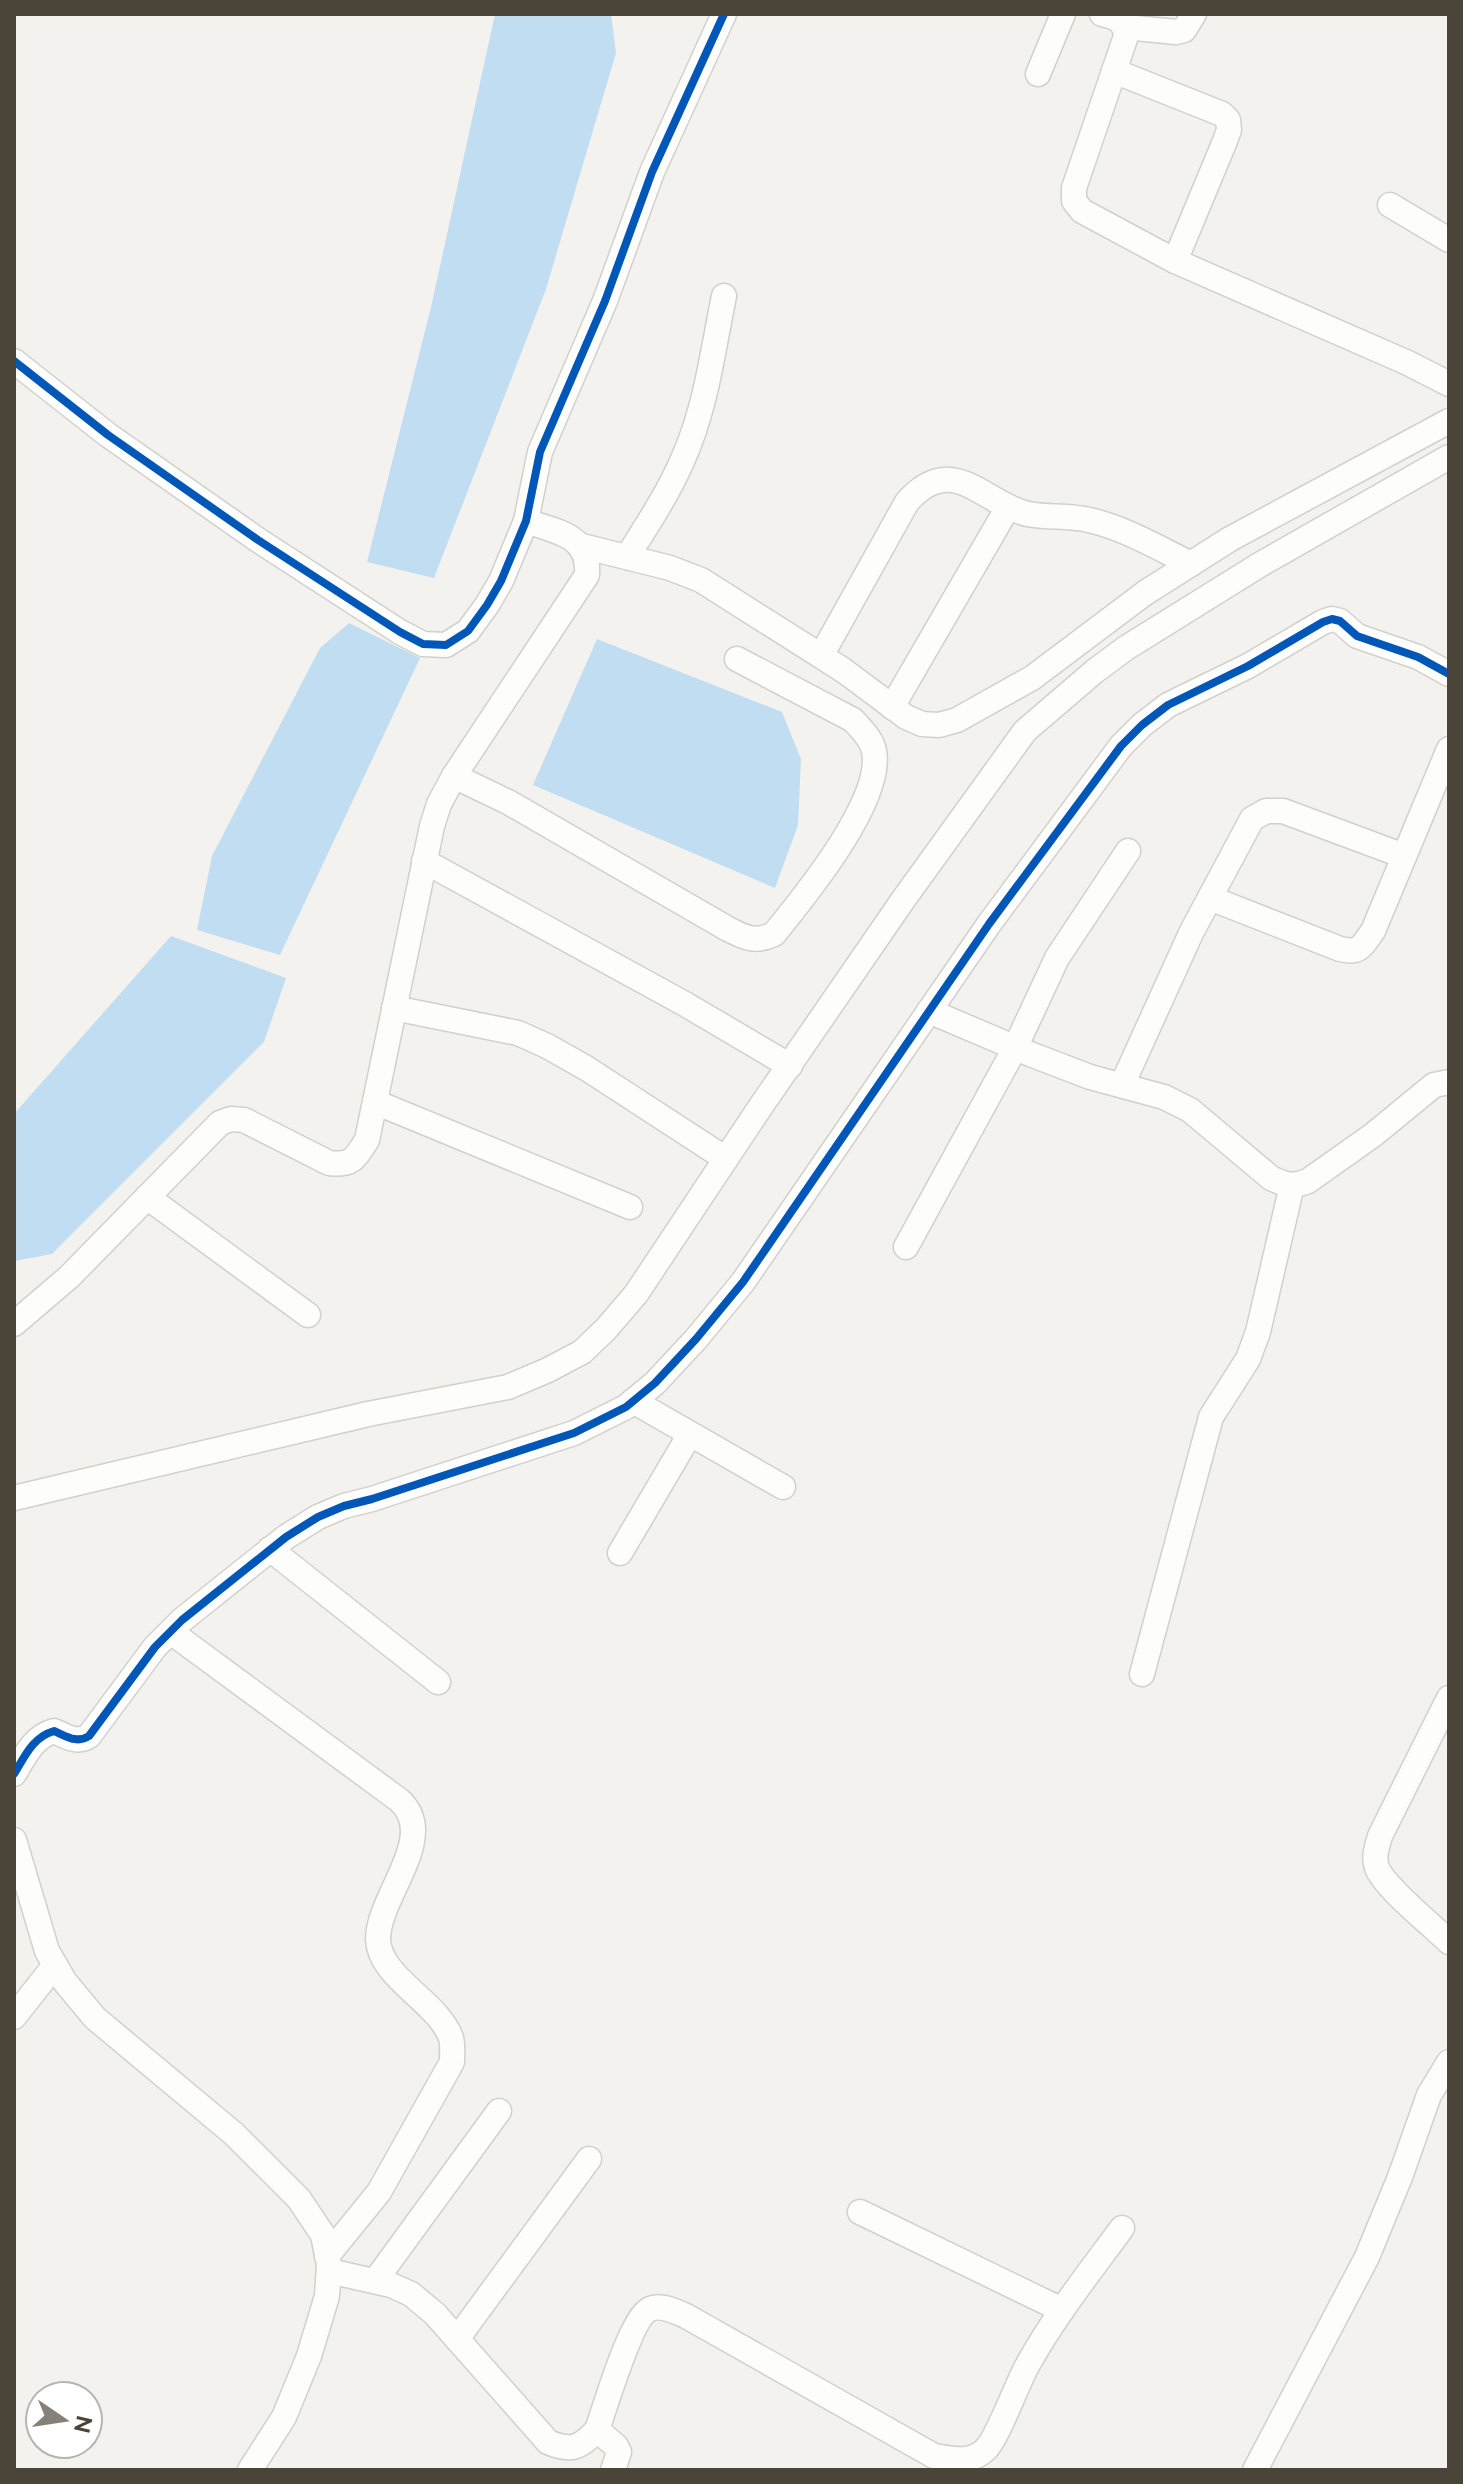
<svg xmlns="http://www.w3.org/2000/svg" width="1463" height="2484" viewBox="0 0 1463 2484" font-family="Raleway,sans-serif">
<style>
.water{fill:#c0ddf1}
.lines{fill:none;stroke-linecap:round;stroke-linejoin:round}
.minor-casing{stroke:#d2d0cb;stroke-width:27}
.minor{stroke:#fdfdfc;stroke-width:24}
.cycleway-casing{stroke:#fff;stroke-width:13}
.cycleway{stroke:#0057b8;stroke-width:8}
</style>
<rect width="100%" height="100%" fill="#f4f2ee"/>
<!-- water -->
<g class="water">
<polygon points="495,14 611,14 616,53 546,289 434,578 367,562 432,303"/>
<polygon points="349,623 420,658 280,955 197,930 212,856 320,648"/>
<polygon points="597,639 782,712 801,759 798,825 775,888 533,785"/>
<polygon points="171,936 286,978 264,1042 52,1254 14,1261 14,1114"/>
</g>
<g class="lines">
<!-- minor casing -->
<g class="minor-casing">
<g id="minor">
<path d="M1102,14C1116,17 1124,20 1126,36L1074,188V201L1082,211L1175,261L1408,363L1449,384"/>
<polyline points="1125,27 1176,32 1184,30 1194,14"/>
<polyline points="1114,71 1222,114 1228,120 1229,130 1225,141 1175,261"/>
<polyline points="1038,74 1063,14"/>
<polyline points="1390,205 1449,240"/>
<polyline points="14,361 108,435 258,540 400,632 423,644 446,645 468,631 487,605 501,581 526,521 540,452 605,301 652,172 724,14"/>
<polyline points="582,546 670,568 701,580 843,670 906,717 922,724 939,725 957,720 1032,678 1145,593 1230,539 1449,421"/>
<path d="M627,557C647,525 668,494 683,459C706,408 713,350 724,296"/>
<path d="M821,656L907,502C953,450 983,504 1028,514C1048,518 1069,515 1089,520C1125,528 1158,548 1191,564"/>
<polyline points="892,707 1008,507"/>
<path d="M454,776L508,802L728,929C745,938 756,943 774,934C804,897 884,800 874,751C872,739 861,729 853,720L737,659"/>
<polyline points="424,861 685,1004 790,1066"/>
<path d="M1210,898L1340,949C1360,954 1362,946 1373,931L1449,749"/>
<polyline points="394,1008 518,1033 547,1046 586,1068 726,1159"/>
<path d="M929,1011L1030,1054L1090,1077L1164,1097L1190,1110L1271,1178C1285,1185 1293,1187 1308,1181L1373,1135L1434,1085L1449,1082"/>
<polyline points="1122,1085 1191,933 1252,819 1266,811 1283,811 1404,856"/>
<polyline points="375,1102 630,1207"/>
<polyline points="147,1197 308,1315"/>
<polyline points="906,1247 1015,1048 1057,958 1128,851"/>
<path d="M14,1324L69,1277L220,1123L231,1119L244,1120L329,1163C353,1166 355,1158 367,1140L432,826L439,804L454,776L587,575C590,535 557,532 526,521"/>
<polyline points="633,1401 783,1487"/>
<polyline points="14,1498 368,1414 508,1387 548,1370 582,1352 606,1329 636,1294 759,1109 903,900 1025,731 1095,671 1126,648 1261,564 1449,457"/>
<polyline points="270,1549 438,1682"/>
<polyline points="620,1553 690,1434"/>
<path d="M171,1632L399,1800C440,1836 378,1896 378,1939C379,1978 439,2002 451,2038C453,2045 452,2054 452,2062L379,2192L327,2256"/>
<polyline points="1142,1674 1211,1417 1248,1359 1258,1332 1292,1185"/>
<path d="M1449,1698L1380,1836C1377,1847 1373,1857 1377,1868C1385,1888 1432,1925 1449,1942"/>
<path d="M14,1774C25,1756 33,1737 54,1731C66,1736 77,1744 89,1736L155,1647L182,1620L286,1537L318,1517L344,1506L372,1499L574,1433L626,1407L655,1383L696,1339L743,1282L989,924L1121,746L1142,725L1168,705L1248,666L1323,622L1332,619L1340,621L1357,636L1418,657L1449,674"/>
<polyline points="14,1840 47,1951 65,1982 95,2018 234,2134 299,2199 323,2235 329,2265 327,2296 309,2356 284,2417 250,2470"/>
<polyline points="14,2017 55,1965"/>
<polyline points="860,2212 1062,2310"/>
<path d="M329,2271L391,2285L411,2294L435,2314L548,2442C571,2452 580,2448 597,2430C605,2408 631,2317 650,2309C661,2304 675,2311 686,2316L934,2456C954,2459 971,2464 986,2449C998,2437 1017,2384 1027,2366C1054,2317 1089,2273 1122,2228"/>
<polyline points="375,2281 499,2111"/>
<polyline points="457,2339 589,2159"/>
<polyline points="597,2430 616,2446 619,2452 613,2470"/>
<polyline points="1255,2470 1367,2257 1400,2177 1429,2095 1449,2062"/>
</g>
</g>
<!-- minor -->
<use href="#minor" class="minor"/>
<!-- cycleway casing -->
<g class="cycleway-casing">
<g id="cycleway">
<polyline points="14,361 108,435 258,540 400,632 423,644 446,645 468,631 487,605 501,581 526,521 540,452 605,301 652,172 724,14"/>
<path d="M14,1774C25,1756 33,1737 54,1731C66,1736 77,1744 89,1736L155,1647L182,1620L286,1537L318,1517L344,1506L372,1499L574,1433L626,1407L655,1383L696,1339L743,1282L989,924L1121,746L1142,725L1168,705L1248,666L1323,622L1332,619L1340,621L1357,636L1418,657L1449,674"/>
</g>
</g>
<!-- cycleway -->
<use href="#cycleway" class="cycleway"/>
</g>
<!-- border -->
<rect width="1463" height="2484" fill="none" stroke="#4b4439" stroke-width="32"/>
<!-- north arrow -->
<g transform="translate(64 2420) rotate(103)"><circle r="38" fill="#ffffff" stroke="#b7b4b0" stroke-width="2"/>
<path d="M0-6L14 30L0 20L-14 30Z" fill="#868178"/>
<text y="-12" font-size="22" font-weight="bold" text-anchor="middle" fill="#4b4439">N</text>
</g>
</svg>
